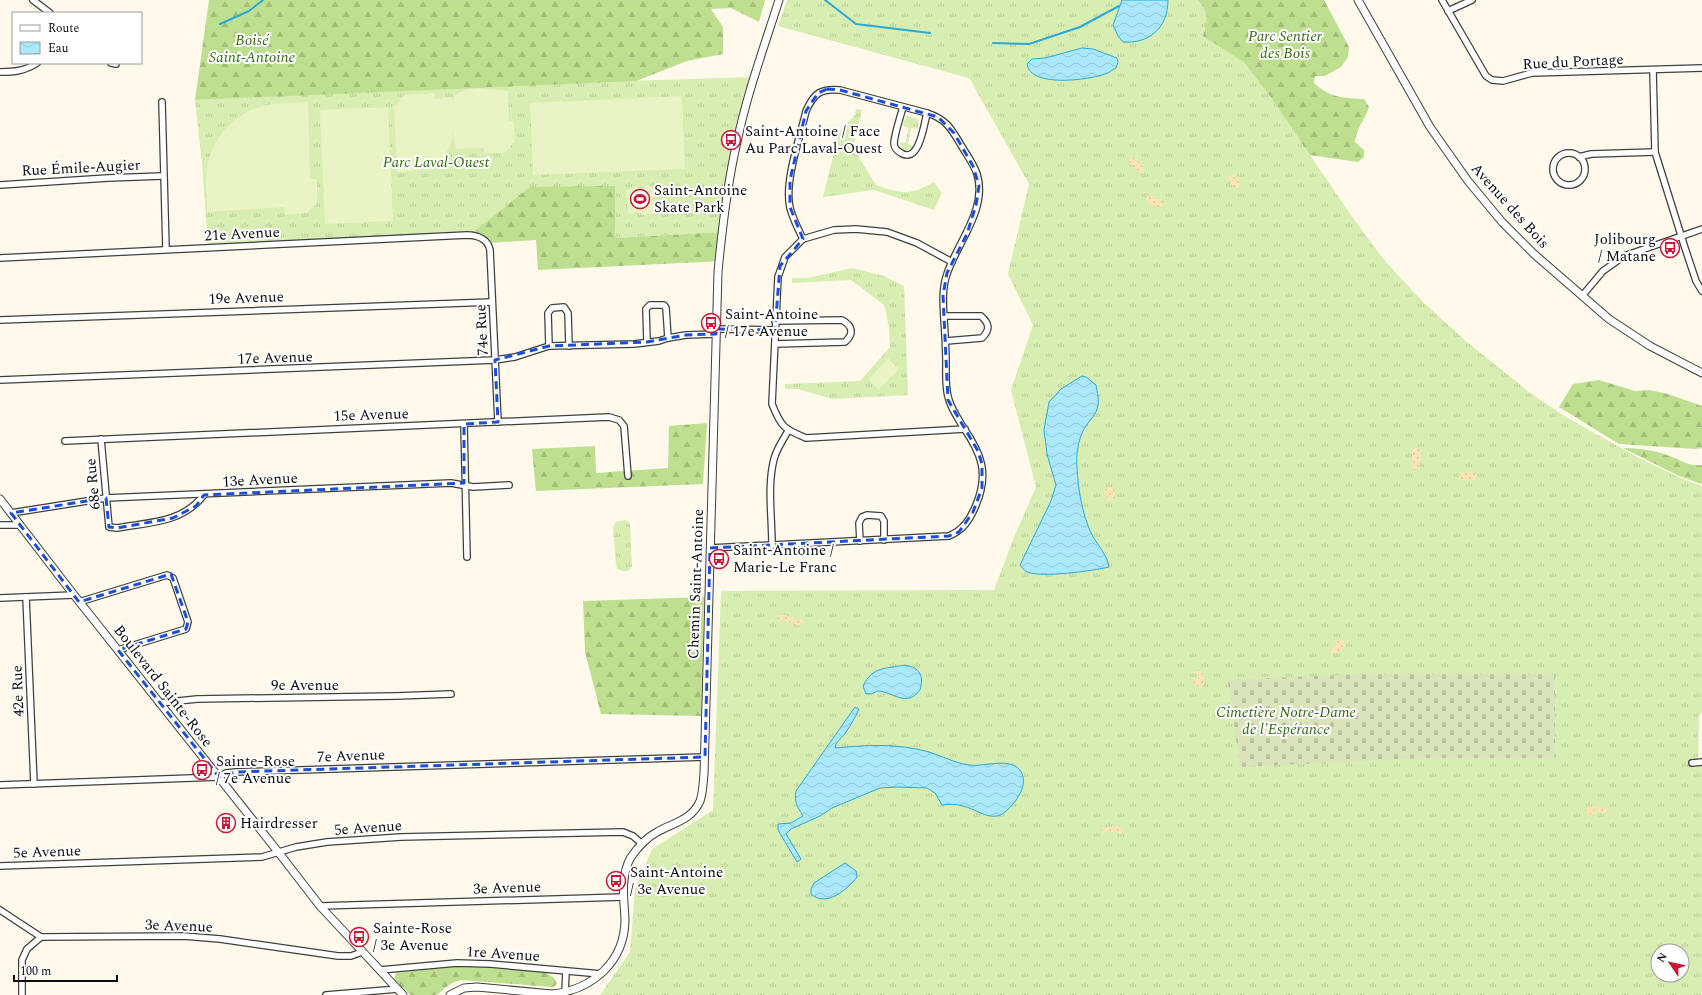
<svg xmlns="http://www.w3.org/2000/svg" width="1702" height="995" viewBox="0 0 1702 995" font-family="Spectral,serif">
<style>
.grass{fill:url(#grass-tufts);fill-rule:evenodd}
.forest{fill:url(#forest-firs)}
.sand{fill:url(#sand-dots)}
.cemetery{fill:url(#cemetery-stones)}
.pitch{fill:#e9f3c4}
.water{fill:url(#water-waves);stroke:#2baada}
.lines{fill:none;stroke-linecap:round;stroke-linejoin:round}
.stream{stroke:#2baada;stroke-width:2}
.minor-casing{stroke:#3f3f3f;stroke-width:8}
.tertiary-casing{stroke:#3f3f3f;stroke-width:9}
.minor{stroke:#fff;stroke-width:5.5}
.tertiary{stroke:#fff;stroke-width:7}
.marked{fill:none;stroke:#1d4ed8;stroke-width:3;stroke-dasharray:8 5;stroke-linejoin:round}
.labels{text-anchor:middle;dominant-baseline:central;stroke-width:4;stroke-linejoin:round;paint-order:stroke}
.park-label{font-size:15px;font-style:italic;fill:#336a17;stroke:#fff}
.street-label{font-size:15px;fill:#0c0c0c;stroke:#fff}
.poi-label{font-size:15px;fill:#0c0c0c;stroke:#fff;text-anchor:start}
</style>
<defs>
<pattern id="grass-tufts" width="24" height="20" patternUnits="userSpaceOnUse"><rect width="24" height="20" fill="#d8edb1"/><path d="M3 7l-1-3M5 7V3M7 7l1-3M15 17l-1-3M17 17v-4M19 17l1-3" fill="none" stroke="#b8ca97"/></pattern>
<pattern id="forest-firs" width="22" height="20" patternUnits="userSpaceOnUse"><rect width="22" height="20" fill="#bedf8f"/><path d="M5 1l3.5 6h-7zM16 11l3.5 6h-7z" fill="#a2be7a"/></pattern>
<pattern id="sand-dots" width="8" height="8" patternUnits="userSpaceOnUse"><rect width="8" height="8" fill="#ffe5b3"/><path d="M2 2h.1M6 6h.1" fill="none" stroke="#d9c399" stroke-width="1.8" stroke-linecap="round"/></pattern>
<pattern id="cemetery-stones" width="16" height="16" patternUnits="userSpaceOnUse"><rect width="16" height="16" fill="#dbe3bb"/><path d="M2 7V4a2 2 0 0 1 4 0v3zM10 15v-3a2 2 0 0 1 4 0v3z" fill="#bbc2a0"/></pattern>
<pattern id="water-waves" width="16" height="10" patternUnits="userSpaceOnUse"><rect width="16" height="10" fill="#abe8fc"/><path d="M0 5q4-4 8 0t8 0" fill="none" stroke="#92c6d7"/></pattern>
</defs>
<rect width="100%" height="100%" fill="#fff9eb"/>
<!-- grass -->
<g class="grass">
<path d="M787,0H1316L1270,96L1348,211L1384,260L1424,303L1467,342L1529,392L1566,417L1637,457L1685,480L1702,486V712L1699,715L1698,761H1702V995H600L630,952L635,889L652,849L713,810L721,591L994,590L1014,537L1036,487L1011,390L1033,325L1008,274L1029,184L969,78L778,26ZM1658,951H1682V975H1658Z"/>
<polygon points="754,77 737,143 722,232 615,238 615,186 471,234 208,244 202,164 195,100 504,85"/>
<path d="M856,109L862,110L853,148L876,185C902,194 910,196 934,182L942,193L934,210L874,190L823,197L839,132L855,115Z"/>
<polygon points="907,116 918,119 919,121 917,129 911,128 908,144 913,146 910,150 906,151 902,148 900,142 905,143 909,128 903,126 905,118"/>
<polygon points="852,268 884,276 904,286 908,395 832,399 798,389 785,389 785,384 860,381 890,347 889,327 884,305 851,280 792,283 792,278 808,278"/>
<polygon points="625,520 628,521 630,525 632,566 628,571 622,571 617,569 616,565 613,527 616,522"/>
</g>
<!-- forest -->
<g class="forest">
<polygon points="209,0 765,0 759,22 731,8 711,9 723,27 723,54 687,61 636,81 195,100"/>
<path d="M1198,0H1324L1349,47L1348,57L1341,67L1325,76H1315L1314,83C1331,98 1342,98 1364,99L1369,107C1364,122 1357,126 1355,142L1364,150V157L1358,162L1310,155L1270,96L1244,62L1203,36C1207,23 1210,11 1198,0Z"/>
<polygon points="615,186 615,238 722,232 723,261 538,270 536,240 487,243 471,234 530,187"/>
<polygon points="1599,380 1635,391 1649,390 1668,394 1702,406 1702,448 1696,449 1619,444 1559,407 1573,384"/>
<polygon points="707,423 703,484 536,491 532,449 595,446 596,473 668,468 669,426"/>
<path d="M1623,448C1638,448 1653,450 1667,455C1679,459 1689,467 1702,465V484L1679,476Z"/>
<polygon points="704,597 701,716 601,714 585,652 583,601"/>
<path d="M460,966L545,972L554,978L557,983L555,986L552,987L461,980C451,982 445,988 437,995H410L394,979L396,973Z"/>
</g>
<!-- sand -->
<g class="sand">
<polygon points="1135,157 1138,161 1138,164 1142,164 1144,170 1141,173 1138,171 1130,164 1129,160"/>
<polygon points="1235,174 1234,178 1236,179 1239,176 1240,187 1235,188 1232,186 1228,177"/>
<polygon points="1147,196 1154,196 1154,198 1155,200 1159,198 1163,201 1162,206 1158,207 1149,204 1146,200"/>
<path d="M1415,448L1419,449C1422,456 1421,465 1415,470L1412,469L1411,463L1415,461L1412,458V451Z"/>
<polygon points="1462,472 1467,472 1469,476 1470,472 1473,472 1476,474 1476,477 1474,480 1461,480 1459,476"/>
<polygon points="1110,486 1114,488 1116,491 1114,493 1115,498 1112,498 1111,501 1108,500 1109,496 1104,494 1106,488"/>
<path d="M779,615C787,613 793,622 801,619L804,622L802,625L798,626L792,622H787L784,619L779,622L777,619Z"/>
<polygon points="1340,639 1343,641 1345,647 1337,653 1331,653 1330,650 1336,646 1336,643"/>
<polygon points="1197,670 1201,671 1203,673 1202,679 1204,684 1201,687 1197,686 1193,682 1194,678 1198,679 1199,677 1196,673"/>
<polygon points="1587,806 1605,808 1607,811 1604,813 1595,810 1594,814 1589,816 1585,812"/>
<polygon points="1113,827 1123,828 1122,834 1119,834 1116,831 1111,832 1109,830 1102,834 1102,828"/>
</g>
<!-- cemetery -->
<polygon class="cemetery" points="1362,674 1555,674 1555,758 1421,758 1240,767 1228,680"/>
<!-- pitch -->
<g class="pitch">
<path d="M479,88L508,91L509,121H514L515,141L505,153H484V148L456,149L452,129C452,133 453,138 451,142C444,166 419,172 397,172L394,107L404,95L434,93L435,99L452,97V103C455,90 467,89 479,88Z"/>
<polygon points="682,96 685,169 533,175 530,103"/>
<path d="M308,102L310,179H317V203L307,213L285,215L284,207L207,212C207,196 204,178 208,163C214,136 234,115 260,107C275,102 293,103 308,102Z"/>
<polygon points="388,107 393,221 325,224 320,110"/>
<polygon points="645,185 649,185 655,189 652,200 654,204 653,213 644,215 635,211 634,214 628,213 626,191 636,187 638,189 643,190"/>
<polygon points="888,358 899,369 878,390 869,379"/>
</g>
<!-- water -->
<g class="water">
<path d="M1122,0H1168C1168,27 1150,44 1123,42L1118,36L1113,25Z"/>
<path d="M1082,48L1093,49L1117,58L1118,62L1116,68C1112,70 1109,73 1105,74C1089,80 1030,88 1027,64L1032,59L1045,58Z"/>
<path d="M1082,376L1086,377L1096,385C1097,392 1100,401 1097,409C1095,416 1088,422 1084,429C1078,440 1076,455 1077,467C1078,489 1082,513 1091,533C1097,545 1107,554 1109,567C1092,571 1041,578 1027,572C1024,571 1022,567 1020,565L1051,501L1056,485L1047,454L1044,430L1049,402L1061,389Z"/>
<path d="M905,665C920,668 924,675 920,690C906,708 894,692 878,691L871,694H866L863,686C873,666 885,669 905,665Z"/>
<path d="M855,707L859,709C855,717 851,725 846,732C842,738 836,741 835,748C867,745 897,743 929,752C942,756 955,763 969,765C982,767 1003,759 1015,766C1026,772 1025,786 1019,795C1016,802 1005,814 998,816C985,818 975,809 963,806C956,804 949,804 942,805L935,793L927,788L898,787L880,788L832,808L820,816L791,829L786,834L801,859L797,862L778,830V824L791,823L803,816C797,806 794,802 796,791Z"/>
<path d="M845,863L856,871L857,877C848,889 826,908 811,894V889L814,883Z"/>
</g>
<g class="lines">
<!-- stream -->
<g class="stream">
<polyline points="825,0 856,24 930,33"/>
<polyline points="220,24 249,11 263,0"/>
<polyline points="993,43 1029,44 1080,27 1119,6"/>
</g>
<!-- minor casing -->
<g class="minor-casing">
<g id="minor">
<polyline points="33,0 50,13"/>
<polyline points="1442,0 1486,76 1492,80 1503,81 1532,73 1702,68"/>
<polyline points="1448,11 1472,0"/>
<polyline points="111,63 116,64"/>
<polyline points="1653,70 1655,152 1685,248 1696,281 1702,291"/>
<path d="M0,72C14,72 25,71 37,63"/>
<polyline points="162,102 166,249"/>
<path d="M903,107C900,118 895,132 894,143C894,147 897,151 901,153C919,164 924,125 927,113"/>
<circle cx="1569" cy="169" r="16"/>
<polyline points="1579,157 1591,154 1655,152"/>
<polyline points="0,185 108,178 162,176"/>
<path d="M0,258L467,235C477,235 488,239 490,250L498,422"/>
<path d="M952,262L917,243L887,232L856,229L834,230L803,239L785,257L778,277L772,404C781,427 784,429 806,438L965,429"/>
<polyline points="1582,296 1603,271 1624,256 1702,229"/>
<path d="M944,316H981C990,324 990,330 982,338L946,341"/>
<polyline points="0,320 492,302"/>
<polyline points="716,329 775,330"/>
<polyline points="647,342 646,309 650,305 664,305 666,308 668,338"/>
<path d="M775,344L845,342C854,334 853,326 842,320L775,321"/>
<polyline points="549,346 548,313 552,308 564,307 568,313 569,346"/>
<polyline points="0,380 495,360 515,357 549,346 634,344 659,341 668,338 686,335 716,334"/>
<polyline points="464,424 467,557"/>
<path d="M101,439L109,527L117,528C151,522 182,523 204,495"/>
<polyline points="65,441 609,417 619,420 624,426 628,476"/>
<polyline points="11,513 106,498 451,483 473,487 509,485"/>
<polyline points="0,525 19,525"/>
<polyline points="860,541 859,523 862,517 867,515 881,516 884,521 884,540"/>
<path d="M772,545C772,517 767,486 774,459C777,448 783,440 788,431"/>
<path d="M710,548L949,536C963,530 970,520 976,505C989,474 982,454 963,427C958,418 952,410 949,400C945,389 946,376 946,364C946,349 945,334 944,319C943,303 942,288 947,274C957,243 988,209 977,174C974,164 966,154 961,145C951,128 946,119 927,113L840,90C821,88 814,93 806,111C800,138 784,181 790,208C793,219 798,229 803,239"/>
<polyline points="26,597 34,784"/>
<polyline points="0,598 74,595"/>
<polyline points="79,602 167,575 173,578 188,622 186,629 118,650"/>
<polyline points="159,703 197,699 396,696 451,694"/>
<polyline points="1692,763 1702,762"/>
<polyline points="0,785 219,777 226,773 236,772 705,757"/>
<polyline points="0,866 262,857 296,847 327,842 401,837 623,832 633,836 641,843"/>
<polyline points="320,906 623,897"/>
<polyline points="0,910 41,937 183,936 220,939 338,956 351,956 362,952"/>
<polyline points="380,970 457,963 490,964 601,974"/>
<polyline points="565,993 566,972"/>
<polyline points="22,995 22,960 27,949 41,937"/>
<polyline points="326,995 398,989"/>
</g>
</g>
<!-- tertiary casing -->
<g class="tertiary-casing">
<g id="tertiary">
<polyline points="1358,0 1430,127 1468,181 1502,222 1534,254 1609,319 1650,346 1702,373"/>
<polyline points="0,499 74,595 279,853 320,906 403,995"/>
<path d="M450,995L464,988L477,987L552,994C592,990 625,962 625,919C624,899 620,876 631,857C638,847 646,838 657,832C673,823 692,820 700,801C703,793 703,783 704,774L718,272C722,229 727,185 737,142C747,94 764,47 779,0"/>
</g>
</g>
<!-- minor -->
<use href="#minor" class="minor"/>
<!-- tertiary -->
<use href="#tertiary" class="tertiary"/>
</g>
<!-- marked area -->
<path class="marked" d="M827,89L840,90L938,117L954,133L973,166L979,186L976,205L967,234L947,273L943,295L948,400L978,451L982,464V488L973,512L959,532L949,536L710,548L705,757L236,772L219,777L118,650L186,629L188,622L171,574L79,602L11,513L106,498L109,527L117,528L173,518L196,506L204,495L464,483V424L498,422L495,360L549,346L647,342L686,335L716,334V329L775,330L780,266L803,239L790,207V180L806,111L818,93Z"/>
<!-- icons -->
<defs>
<g id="bus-ring" transform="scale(1)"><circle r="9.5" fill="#fff" stroke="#c91837" stroke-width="1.5"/><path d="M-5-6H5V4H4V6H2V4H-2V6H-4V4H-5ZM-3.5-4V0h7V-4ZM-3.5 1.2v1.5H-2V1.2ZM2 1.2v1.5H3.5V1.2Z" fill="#c91837"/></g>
<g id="stadium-ring" transform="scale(1)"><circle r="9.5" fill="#fff" stroke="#c91837" stroke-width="1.5"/><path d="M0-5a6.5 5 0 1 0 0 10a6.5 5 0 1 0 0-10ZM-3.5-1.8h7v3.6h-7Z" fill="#c91837"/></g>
<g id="building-ring" transform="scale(1)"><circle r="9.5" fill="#fff" stroke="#c91837" stroke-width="1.5"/><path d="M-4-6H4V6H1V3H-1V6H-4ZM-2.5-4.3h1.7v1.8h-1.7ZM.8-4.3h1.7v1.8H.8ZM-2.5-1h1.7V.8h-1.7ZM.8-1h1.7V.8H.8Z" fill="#c91837"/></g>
</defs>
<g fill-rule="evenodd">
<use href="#bus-ring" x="731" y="140"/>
<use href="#stadium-ring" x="640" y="199"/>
<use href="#bus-ring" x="1670" y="248"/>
<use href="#bus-ring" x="711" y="323"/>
<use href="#bus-ring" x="719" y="559"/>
<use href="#bus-ring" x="202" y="770"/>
<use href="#building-ring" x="226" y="823"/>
<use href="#bus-ring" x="616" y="881"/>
<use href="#bus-ring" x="359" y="937"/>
</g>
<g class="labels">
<!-- park labels -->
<g class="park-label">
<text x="1285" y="36">Parc Sentier<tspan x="1285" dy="17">des Bois</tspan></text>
<text x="252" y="40">Boisé<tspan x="252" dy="17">Saint-Antoine</tspan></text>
<text x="436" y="162">Parc Laval-Ouest</text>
<text x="1286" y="712">Cimetière Notre-Dame<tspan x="1286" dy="17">de l'Espérance</tspan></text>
</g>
<!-- street labels -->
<g class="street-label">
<text transform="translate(1573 62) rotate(-3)">Rue du Portage</text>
<text transform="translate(81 168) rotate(-3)">Rue Émile-Augier</text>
<text transform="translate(1510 206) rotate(48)">Avenue des Bois</text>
<text transform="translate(242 234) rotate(-3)">21e Avenue</text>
<text transform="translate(246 298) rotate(-2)">19e Avenue</text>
<text transform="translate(482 330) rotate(-93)">74e Rue</text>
<text transform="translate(275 358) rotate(-2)">17e Avenue</text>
<text transform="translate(371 415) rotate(-2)">15e Avenue</text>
<text transform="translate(260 480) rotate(-3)">13e Avenue</text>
<text transform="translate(93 484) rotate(-95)">68e Rue</text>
<text transform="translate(696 584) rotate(-88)">Chemin Saint-Antoine</text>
<text x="305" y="685">9e Avenue</text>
<text transform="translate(163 686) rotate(52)">Boulevard Sainte-Rose</text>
<text transform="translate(18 691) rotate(-92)">42e Rue</text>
<text transform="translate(351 756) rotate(-2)">7e Avenue</text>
<text transform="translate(368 828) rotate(-4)">5e Avenue</text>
<text transform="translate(47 852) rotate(-2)">5e Avenue</text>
<text transform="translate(507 888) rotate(-2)">3e Avenue</text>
<text transform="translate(179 926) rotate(2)">3e Avenue</text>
<text transform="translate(503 954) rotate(4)">1re Avenue</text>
</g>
<!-- poi labels -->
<g class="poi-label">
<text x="745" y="131">Saint-Antoine / Face<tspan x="745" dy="17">Au Parc Laval-Ouest</tspan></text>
<text x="654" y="190">Saint-Antoine<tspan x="654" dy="17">Skate Park</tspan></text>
<text x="1656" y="239" text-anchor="end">Jolibourg<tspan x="1656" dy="17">/ Matane</tspan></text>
<text x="725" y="314">Saint-Antoine<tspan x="725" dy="17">/ 17e Avenue</tspan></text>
<text x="733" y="550">Saint-Antoine /<tspan x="733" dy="17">Marie-Le Franc</tspan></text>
<text x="216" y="761">Sainte-Rose<tspan x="216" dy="17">/ 7e Avenue</tspan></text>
<text x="240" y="823">Hairdresser</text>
<text x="630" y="872">Saint-Antoine<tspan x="630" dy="17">/ 3e Avenue</tspan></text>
<text x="373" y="928">Sainte-Rose<tspan x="373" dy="17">/ 3e Avenue</tspan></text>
</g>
</g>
<!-- legend -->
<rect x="12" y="12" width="130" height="52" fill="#ffffff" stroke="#9e9e9e"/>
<rect x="20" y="25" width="20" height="6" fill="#ffffff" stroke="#9e9e9e"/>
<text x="48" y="32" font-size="12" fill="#0c0c0c">Route</text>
<rect x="20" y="42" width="20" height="12" fill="url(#water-waves)" stroke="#9e9e9e"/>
<text x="48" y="52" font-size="12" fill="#0c0c0c">Eau</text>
<!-- north arrow -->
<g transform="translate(1670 963) rotate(304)"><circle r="19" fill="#ffffff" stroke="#9e9e9e"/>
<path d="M0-3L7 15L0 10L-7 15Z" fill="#c91837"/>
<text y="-6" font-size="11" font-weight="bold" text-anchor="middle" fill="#0c0c0c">N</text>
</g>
<!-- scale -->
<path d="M14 975v6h103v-6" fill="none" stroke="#0c0c0c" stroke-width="2"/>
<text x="20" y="975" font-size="12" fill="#0c0c0c" stroke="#ffffff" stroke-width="3" paint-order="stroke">100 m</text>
</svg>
